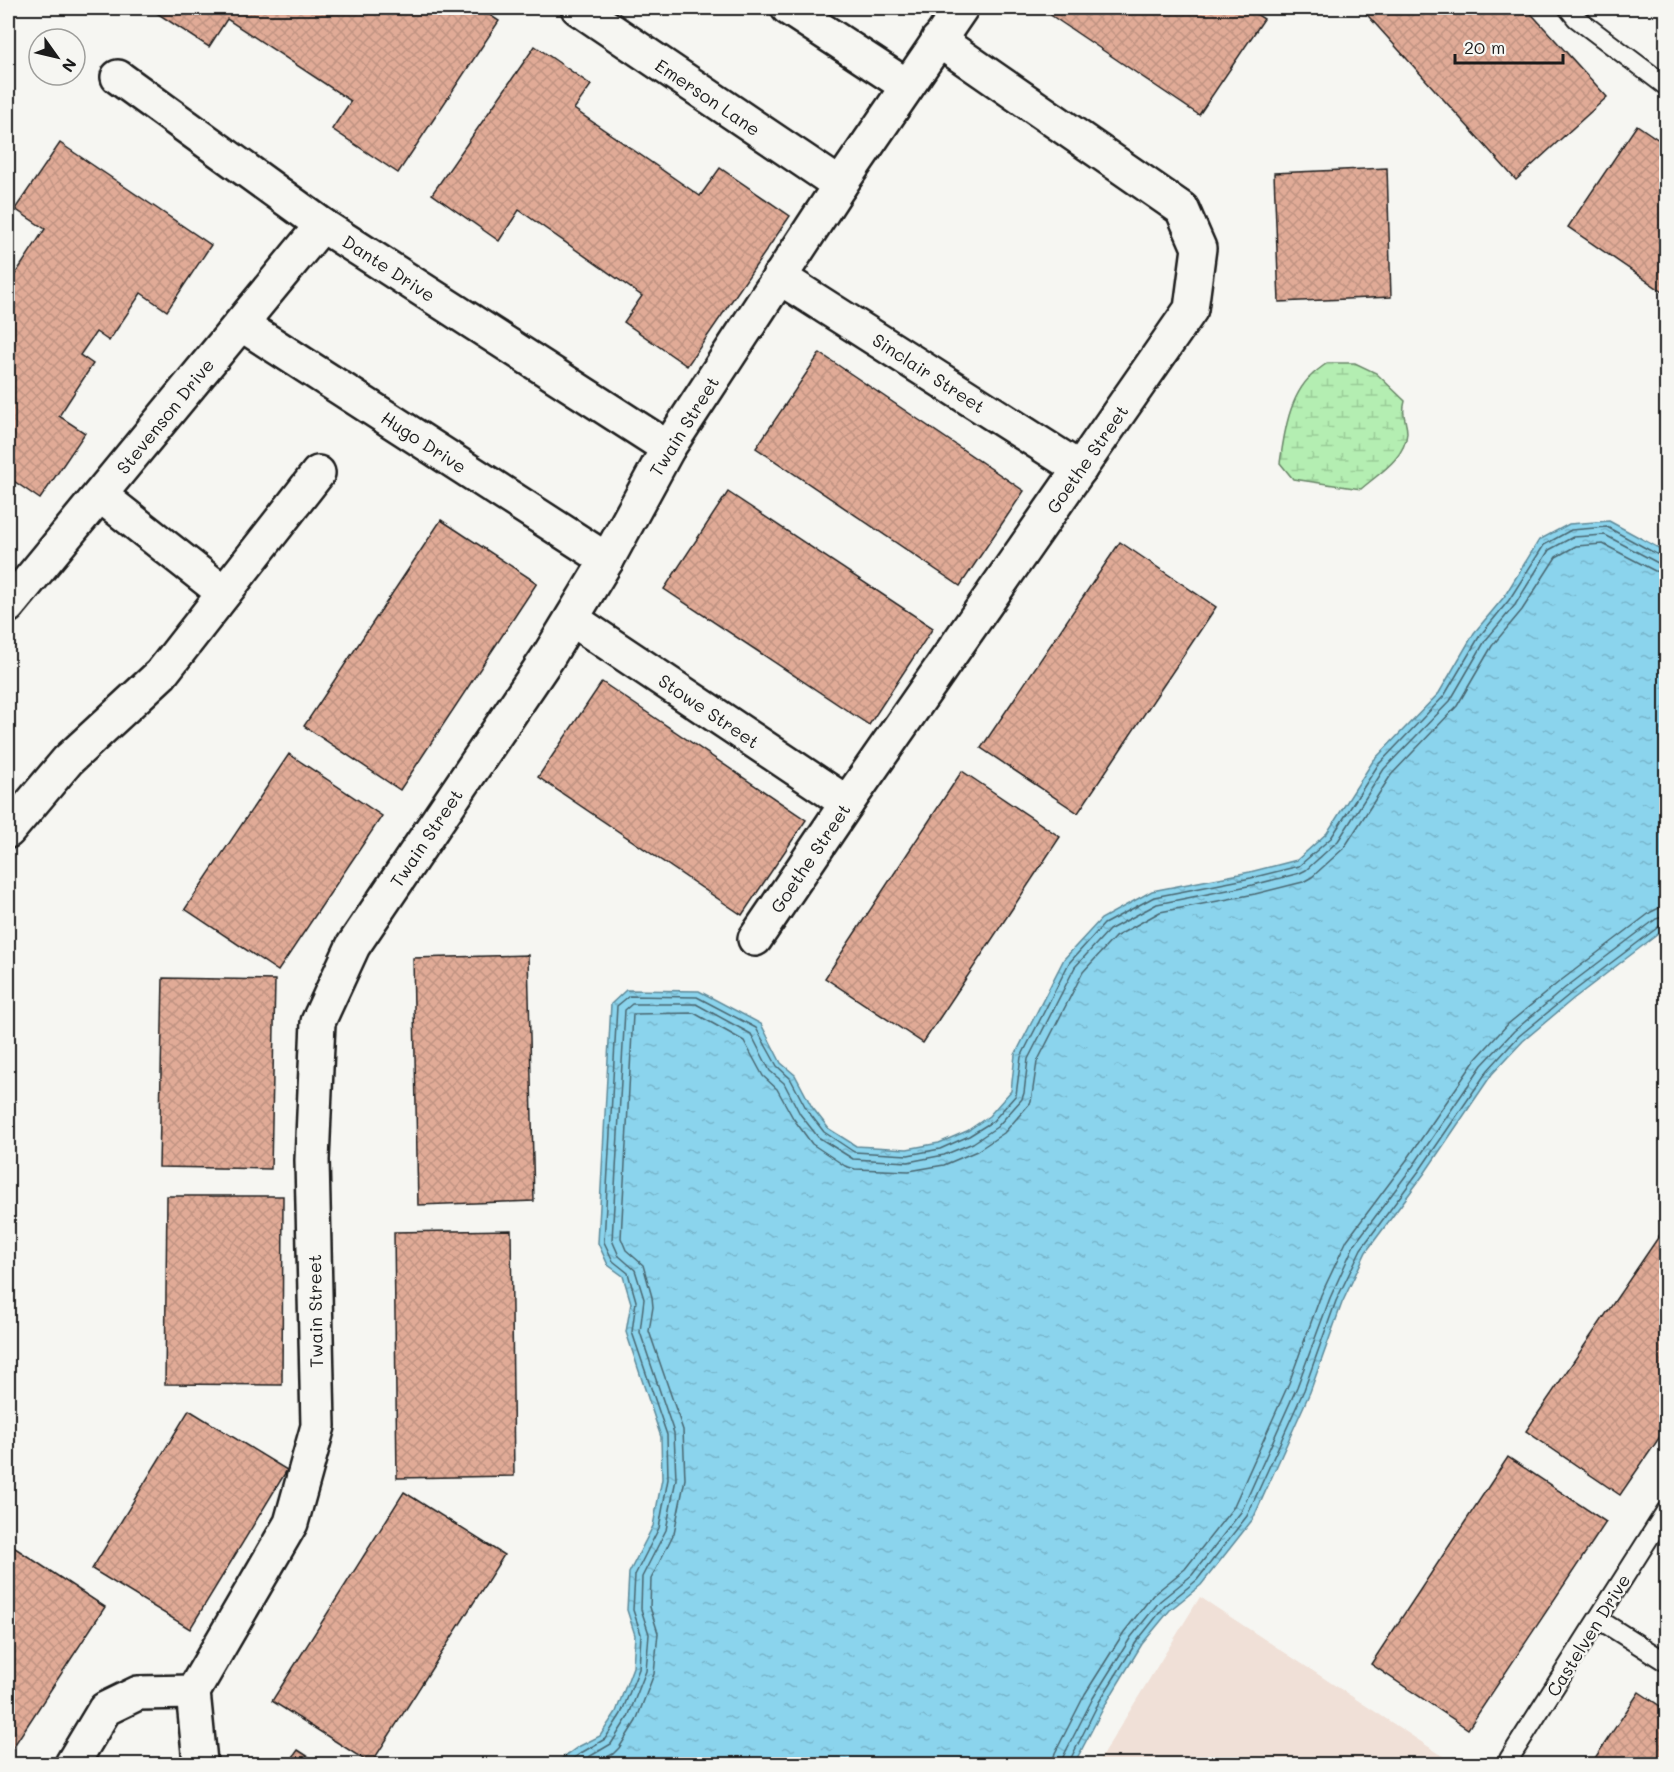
<svg xmlns="http://www.w3.org/2000/svg" width="1674" height="1772" viewBox="0 0 1674 1772" font-family="Mali,sans-serif">
<style>
.built{fill:#f0e0d7}
.wetland{fill:url(#wetland-marsh);stroke:#688567;stroke-width:1.5}
.water{fill:url(#water-ripples);stroke:#5f8a99;stroke-width:1.5}
.lines{fill:none;stroke-linecap:round;stroke-linejoin:round}
.shore{stroke:#486670;stroke-width:1.5}
.building{fill:url(#building-cross-hatch);stroke:#1c1c1c;stroke-width:1.5}
.lane-casing{stroke:#1c1c1c;stroke-width:22}
.street-casing{stroke:#1c1c1c;stroke-width:38}
.lane{stroke:#f6f6f2;stroke-width:18}
.street{stroke:#f6f6f2;stroke-width:33}
.labels{text-anchor:middle;dominant-baseline:central;stroke-width:5;stroke-linejoin:round;paint-order:stroke}
.street-label{font-size:18px;fill:#1c1c1c;stroke:#f6f6f2}
</style>
<defs>
<pattern id="wetland-marsh" width="20" height="14" patternUnits="userSpaceOnUse" patternTransform="scale(1.5)"><rect width="20" height="14" fill="#b4eeb2"/><path d="M1 5h8M5 5V1M11 12h8M15 12V8" fill="none" stroke="#9acc98"/></pattern>
<pattern id="water-ripples" width="26" height="14" patternUnits="userSpaceOnUse" patternTransform="scale(1.5)"><rect width="26" height="14" fill="#8bd4ed"/><path d="M2 4q2-2 4 0t4 0M15 11q2-2 4 0t4 0" fill="none" stroke="#77b5cb"/></pattern>
<pattern id="building-cross-hatch" width="8" height="8" patternUnits="userSpaceOnUse" patternTransform="scale(1.5)"><rect width="8" height="8" fill="#e1ab97"/><path d="M0 0l8 8M0 8l8-8" fill="none" stroke="#c09382"/></pattern>
</defs>
<rect width="100%" height="100%" fill="#f6f6f2"/>
<filter id="ink" filterUnits="userSpaceOnUse"><feTurbulence type="fractalNoise" baseFrequency=".0167" numOctaves="2"/><feDisplacementMap in="SourceGraphic" scale="12" xChannelSelector="R" yChannelSelector="G"/><feConvolveMatrix kernelMatrix="1 2 1 2 8 2 1 2 1" color-interpolation-filters="sRGB"/></filter>
<g filter="url(#ink)">
<!-- built -->
<polygon class="built" points="1200,1597 1455,1764 1097,1764"/>
<!-- wetland -->
<path class="wetland" d="M1327,363H1355L1376,373L1405,401C1401,415 1407,421 1407,433C1405,459 1378,474 1361,489L1293,479L1280,463C1284,434 1289,396 1312,375C1316,371 1322,367 1327,363Z"/>
<!-- water -->
<polygon class="water" points="1609,521 1666,552 1666,928 1573,999 1523,1041 1492,1074 1424,1174 1366,1252 1342,1303 1310,1392 1253,1519 1201,1585 1170,1610 1142,1644 1105,1705 1074,1764 554,1764 578,1747 600,1736 616,1712 633,1667 635,1635 627,1610 629,1573 653,1526 662,1479 661,1437 626,1332 631,1303 623,1276 608,1265 598,1243 611,1004 626,990 699,991 761,1024 781,1063 795,1075 812,1107 829,1129 856,1146 907,1149 939,1143 967,1131 989,1116 1011,1091 1015,1055 1064,959 1101,919 1152,891 1250,872 1297,860 1327,833 1373,761 1439,693 1474,633 1504,597 1539,540 1569,524"/>
<g class="lines">
<!-- shore -->
<g class="shore">
<polyline points="565,1764 581,1753 605,1739 621,1714 639,1669 641,1634 633,1610 635,1575 659,1528 668,1479 667,1435 632,1332 636,1301 628,1273 613,1261 604,1242 617,1006 629,996 697,997 756,1028 777,1066 790,1078 807,1110 824,1132 854,1152 908,1155 940,1149 969,1136 993,1121 1016,1095 1021,1057 1069,963 1104,924 1154,897 1251,878 1299,866 1331,838 1378,765 1444,696 1479,637 1509,600 1544,545 1571,530 1607,527 1662,557 1666,557"/>
<polyline points="577,1764 611,1744 628,1717 646,1671 649,1634 641,1609 642,1577 666,1530 676,1479 674,1433 640,1332 644,1299 635,1270 619,1256 612,1240 625,1010 632,1004 696,1004 751,1034 770,1071 784,1083 800,1114 818,1137 853,1159 908,1162 944,1155 973,1143 997,1127 1022,1099 1024,1093 1028,1059 1075,967 1109,930 1157,904 1253,885 1300,873 1306,870 1338,841 1384,769 1450,701 1485,641 1515,605 1549,550 1573,537 1605,535 1658,563 1666,565"/>
<polyline points="594,1764 613,1754 619,1748 636,1721 654,1674 658,1633 650,1607 651,1579 674,1533 685,1479 683,1430 649,1331 653,1307 652,1297 643,1265 626,1250 621,1238 633,1014 694,1013 744,1041 763,1076 777,1089 793,1118 812,1144 845,1166 855,1169 909,1171 944,1165 977,1151 1004,1133 1031,1102 1037,1062 1083,972 1115,937 1160,912 1255,894 1303,882 1312,877 1344,848 1391,775 1457,706 1492,646 1522,610 1556,557 1576,546 1603,544 1655,571 1666,574"/>
<polyline points="1052,1764 1055,1753 1085,1694 1124,1632 1153,1595 1185,1569 1233,1508 1289,1383 1321,1295 1347,1240 1406,1161 1476,1059 1508,1024 1559,982 1651,912 1659,908 1666,907"/>
<polyline points="1061,1764 1063,1757 1093,1698 1131,1637 1160,1601 1192,1575 1241,1512 1297,1387 1330,1298 1354,1245 1413,1166 1482,1065 1514,1031 1565,988 1656,919 1666,916"/>
<polyline points="1069,1764 1070,1760 1099,1702 1137,1641 1165,1606 1197,1580 1247,1516 1304,1390 1336,1301 1361,1249 1419,1171 1488,1070 1519,1036 1570,994 1661,925 1666,924"/>
</g>
</g>
<!-- building -->
<g class="building">
<polygon points="149,8 479,8 499,21 398,173 332,129 351,101 227,19 209,47"/>
<polygon points="1045,8 1247,8 1264,19 1199,115 1043,10"/>
<polygon points="1361,8 1526,8 1607,97 1516,180"/>
<polygon points="535,46 591,85 574,109 700,196 720,168 790,216 687,366 624,322 642,296 519,210 499,241 432,194"/>
<polygon points="1637,125 1666,145 1666,294 1568,227"/>
<polygon points="60,143 211,245 167,311 141,293 109,341 96,332 80,355 93,364 59,416 85,433 40,499 8,477 8,285 45,229 15,209"/>
<polygon points="1387,168 1391,297 1279,302 1274,173"/>
<polygon points="820,353 1024,491 960,586 756,448"/>
<polygon points="728,492 933,628 869,725 664,589"/>
<polygon points="441,520 537,583 400,790 304,726"/>
<polygon points="1120,542 1216,607 1078,813 981,748"/>
<polygon points="602,682 806,820 742,915 538,777"/>
<polygon points="289,754 382,816 278,971 185,909"/>
<polygon points="962,771 1060,837 923,1043 825,978"/>
<polygon points="528,955 534,1201 418,1205 413,958"/>
<polygon points="163,978 275,980 271,1169 159,1167"/>
<polygon points="167,1196 283,1196 282,1385 165,1384"/>
<polygon points="1666,1226 1666,1428 1620,1495 1526,1431"/>
<polygon points="511,1230 514,1476 397,1478 394,1232"/>
<polygon points="189,1410 287,1470 190,1629 92,1569"/>
<polygon points="1508,1457 1606,1522 1468,1729 1371,1664"/>
<polygon points="404,1492 504,1555 371,1764 272,1701"/>
<polygon points="9,1544 105,1607 8,1755 8,1546"/>
<polygon points="1639,1692 1666,1710 1666,1764 1591,1764"/>
<polygon points="298,1750 320,1764 288,1764"/>
</g>
<g class="lines">
<!-- lane casing -->
<g class="lane-casing">
<g id="lane">
<polyline points="1568,8 1576,18 1666,86"/>
<polyline points="1598,1619 1666,1662"/>
<polyline points="1509,1759 1666,1511"/>
</g>
</g>
<!-- street casing -->
<g class="street-casing">
<g id="street">
<polyline points="578,8 840,185"/>
<polyline points="788,8 907,86"/>
<polyline points="118,77 322,225 668,448"/>
<polyline points="779,277 1080,469"/>
<polyline points="241,324 607,560"/>
<polyline points="100,495 224,593"/>
<polyline points="8,606 322,225"/>
<polyline points="572,619 847,803"/>
<polyline points="8,831 68,760 161,674 318,473"/>
<polyline points="755,939 847,803 1191,309 1199,248 1182,209 938,40"/>
<polyline points="72,1764 105,1709 138,1693 193,1692"/>
<polyline points="199,1764 200,1762 193,1692 291,1523 318,1426 312,1160 318,1022 353,946 548,657 607,560 668,448 840,185 961,8"/>
</g>
</g>
<!-- lane -->
<use href="#lane" class="lane"/>
<!-- street -->
<use href="#street" class="street"/>
</g>
</g>
<g class="labels">
<!-- street labels -->
<g class="street-label">
<text transform="translate(708 97) rotate(34)">Emerson Lane</text>
<text transform="translate(389 268) rotate(33)">Dante Drive</text>
<text transform="translate(929 373) rotate(33)">Sinclair Street</text>
<text transform="translate(165 416) rotate(-51)">Stevenson Drive</text>
<text transform="translate(684 426) rotate(-58)">Twain Street</text>
<text transform="translate(424 442) rotate(33)">Hugo Drive</text>
<text transform="translate(1087 459) rotate(-55)">Goethe Street</text>
<text transform="translate(709 711) rotate(34)">Stowe Street</text>
<text transform="translate(426 838) rotate(-56)">Twain Street</text>
<text transform="translate(810 858) rotate(-56)">Goethe Street</text>
<text transform="translate(315 1311) rotate(-91)">Twain Street</text>
<text transform="translate(1588 1635) rotate(-58)">Castelven Drive</text>
</g>
</g>
<!-- margin -->
<rect width="1674" height="1772" fill="none" stroke="#f6f6f2" stroke-width="30"/>
<rect x="15" y="15" width="1644" height="1742" fill="none" stroke="#1c1c1c" stroke-width="2" filter="url(#ink)"/>
<!-- north arrow -->
<g transform="translate(57 57) rotate(124)"><circle r="28" fill="#f6f6f2" stroke="#9f9f9c" stroke-width="1.5"/>
<path d="M0-4.5L10 22L0 15L-10 22Z" fill="#1c1c1c"/>
<text y="-9" font-size="16" font-weight="bold" text-anchor="middle" fill="#1c1c1c">N</text>
</g>
<!-- scale -->
<path d="M1455 54v9h108v-9" fill="none" stroke="#1c1c1c" stroke-width="3"/>
<text x="1464" y="54" font-size="18" fill="#1c1c1c" stroke="#f6f6f2" stroke-width="4.5" paint-order="stroke">20 m</text>
</svg>
